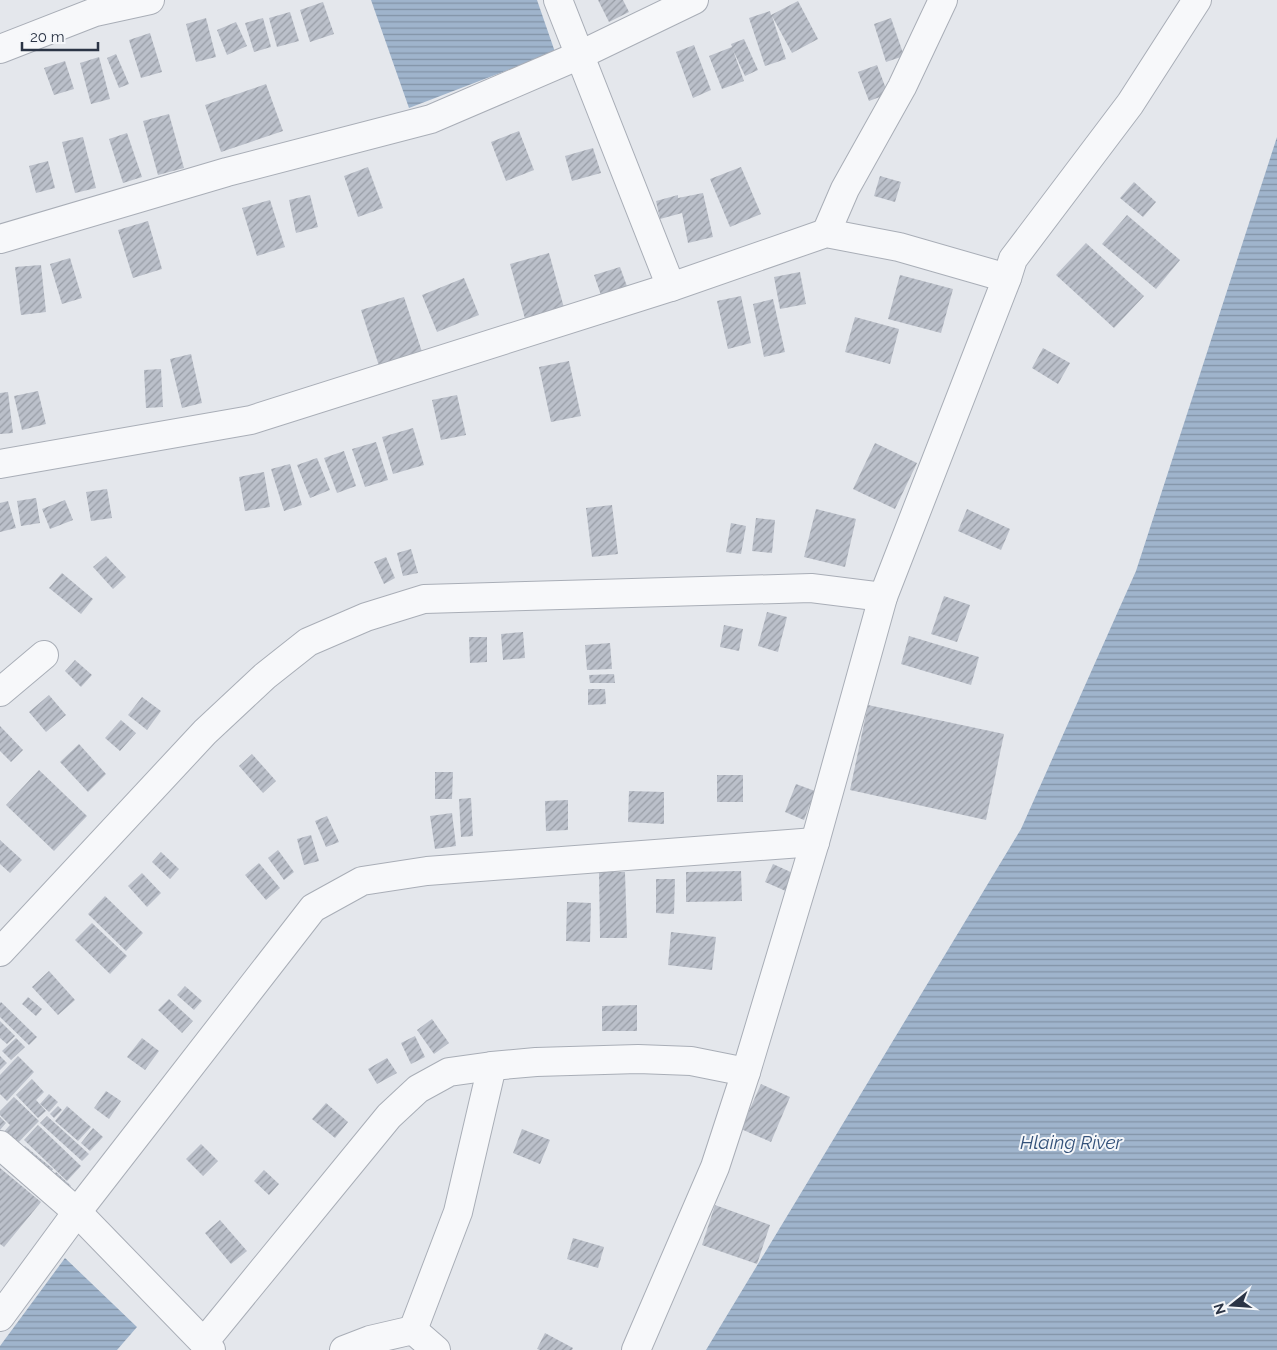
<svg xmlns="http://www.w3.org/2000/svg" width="1277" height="1350" viewBox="0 0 1277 1350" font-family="Raleway,sans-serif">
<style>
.water{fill:url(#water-rules)}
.building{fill:url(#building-hatch)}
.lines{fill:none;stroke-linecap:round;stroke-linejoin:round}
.street-casing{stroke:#a9aeb7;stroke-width:30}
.street{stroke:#f7f8fa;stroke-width:28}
.labels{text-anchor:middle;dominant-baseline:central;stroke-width:4;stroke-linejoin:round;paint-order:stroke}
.water-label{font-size:19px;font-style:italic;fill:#34527a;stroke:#f4f6f9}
</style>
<defs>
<pattern id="water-rules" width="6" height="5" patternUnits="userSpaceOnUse" patternTransform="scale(1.25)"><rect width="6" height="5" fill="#9fb4cc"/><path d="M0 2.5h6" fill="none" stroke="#8293a7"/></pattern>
<pattern id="building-hatch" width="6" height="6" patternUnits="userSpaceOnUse" patternTransform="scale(1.25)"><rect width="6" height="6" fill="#bbc0ca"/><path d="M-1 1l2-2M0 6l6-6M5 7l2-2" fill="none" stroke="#989da6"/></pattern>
</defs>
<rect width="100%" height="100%" fill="#e4e7ec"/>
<!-- water -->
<g class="water">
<polygon points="371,0 537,0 555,52 409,108"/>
<polygon points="1277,137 1277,1350 706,1350 1021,829 1136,571"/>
<polygon points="65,1258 137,1327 117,1350 0,1350 0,1346"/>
</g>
<!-- building -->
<g class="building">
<polygon points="598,0 623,0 629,12 609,22"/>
<polygon points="798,1 818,39 792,53 772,16 786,59 765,66 749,18 770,11 771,15"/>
<polygon points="323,2 334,34 310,42 300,10"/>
<polygon points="290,12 299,41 277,47 269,18"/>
<polygon points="206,18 216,57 196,62 186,24"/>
<polygon points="263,18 271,47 254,52 245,23"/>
<polygon points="891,18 904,56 886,62 874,24"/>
<polygon points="236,22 247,46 227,55 217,30"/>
<polygon points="150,33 162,72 141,78 129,40"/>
<polygon points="744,39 758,70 745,76 733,50 744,81 722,89 709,56 732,47 731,44"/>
<polygon points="694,45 711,90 693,98 676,52"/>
<polygon points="116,54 129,84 119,88 107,58"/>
<polygon points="99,57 110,99 91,104 80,63"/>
<polygon points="65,61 74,89 54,95 44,68"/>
<polygon points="877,65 888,94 869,101 858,72"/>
<polygon points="266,84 283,131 221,152 205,105"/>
<polygon points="169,114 184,168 158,175 143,121"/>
<polygon points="519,131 534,170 506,181 491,142"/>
<polygon points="127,133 142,177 123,183 109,139"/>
<polygon points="83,137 96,188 75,193 62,142"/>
<polygon points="593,148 601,173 572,181 565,156"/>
<polygon points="48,161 55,188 36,193 29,166"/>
<polygon points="368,167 383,208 358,217 344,176"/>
<polygon points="741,167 761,214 730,227 710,179"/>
<polygon points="880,176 901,182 895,202 874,196"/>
<polygon points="1134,182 1156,202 1143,217 1120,198"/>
<polygon points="703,193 713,237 688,243 682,213 660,219 656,201 678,195 678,198"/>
<polygon points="310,195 318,227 296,233 289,200"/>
<polygon points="270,200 285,247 257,256 242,208"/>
<polygon points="1127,215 1180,260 1156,289 1102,244"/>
<polygon points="148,221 162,269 133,278 118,230"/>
<polygon points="1086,243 1144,296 1114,328 1056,275"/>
<polygon points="549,253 566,315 527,326 510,264"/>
<polygon points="70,258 82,298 62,304 50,264"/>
<polygon points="41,265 46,312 21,315 15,267"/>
<polygon points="620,267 628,289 602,298 594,275"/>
<polygon points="800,272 806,304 780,309 774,277"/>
<polygon points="900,275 953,289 941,333 888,319"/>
<polygon points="464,278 479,315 437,332 422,295"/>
<polygon points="741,296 751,343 728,349 717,301"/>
<polygon points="404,297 424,358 381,372 361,310"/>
<polygon points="773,299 785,352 764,357 753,304"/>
<polygon points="855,317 899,329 890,364 845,352"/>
<polygon points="1043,348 1070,363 1058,384 1032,368"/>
<polygon points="191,354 202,403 182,408 170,359"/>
<polygon points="569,361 581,416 551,422 539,367"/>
<polygon points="161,369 163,407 146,408 144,370"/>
<polygon points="38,391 46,424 22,430 14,396"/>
<polygon points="8,392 13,433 0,434 0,393"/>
<polygon points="457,395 466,435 441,440 432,400"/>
<polygon points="413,428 424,465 393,474 382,437"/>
<polygon points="376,442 388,480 365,487 352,449"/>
<polygon points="875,443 917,463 895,509 853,489"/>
<polygon points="344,451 356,486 337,493 324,458"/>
<polygon points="317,458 330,490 310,498 297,465"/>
<polygon points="290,464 302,505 284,511 271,469"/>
<polygon points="264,472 270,507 245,511 239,477"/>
<polygon points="107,489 112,518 91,521 86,492"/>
<polygon points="36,498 40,523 21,526 17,501"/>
<polygon points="65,500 73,520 50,529 42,509"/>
<polygon points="8,501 16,528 0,532 0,503"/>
<polygon points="612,505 618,554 592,557 586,508"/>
<polygon points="816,509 856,519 845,567 804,557"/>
<polygon points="967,509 1010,529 1001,550 958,531"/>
<polygon points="756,518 775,520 772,553 752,551"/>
<polygon points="731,523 746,526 741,554 726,552"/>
<polygon points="411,549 418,573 403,576 397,553"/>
<polygon points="106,556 126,577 113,589 93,567"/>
<polygon points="386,557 395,578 384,584 374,562"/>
<polygon points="62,573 93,599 81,614 49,588"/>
<polygon points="944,596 970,605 957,642 931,634"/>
<polygon points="767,612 787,617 778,652 758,646"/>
<polygon points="724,625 743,629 739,651 720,647"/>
<polygon points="523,632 525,658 503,660 501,634"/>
<polygon points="909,636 979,657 971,685 901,664"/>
<polygon points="469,637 487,637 487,662 470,663"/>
<polygon points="610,643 612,669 587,670 585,645"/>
<polygon points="75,660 92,675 81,687 65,671"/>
<polygon points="614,674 615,683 590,683 589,675"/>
<polygon points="588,689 605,689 606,704 588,705"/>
<polygon points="49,695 66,715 46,732 29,712"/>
<polygon points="142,697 161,711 147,730 128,715"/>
<polygon points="868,705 1004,734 986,820 850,790"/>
<polygon points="121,720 136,733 120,751 105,738"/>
<polygon points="0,726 23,750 11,762 0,751"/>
<polygon points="79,744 106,774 88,792 60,762"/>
<polygon points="252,754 276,781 263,793 239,766"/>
<polygon points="39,770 87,816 54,851 6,805"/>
<polygon points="435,772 453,772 452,799 435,799"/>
<rect x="717" y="775" width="26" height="27"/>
<polygon points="796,784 815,791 804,820 785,812"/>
<polygon points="629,791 664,792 664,824 628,822"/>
<polygon points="471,798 473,836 461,837 459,799"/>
<polygon points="568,800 568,830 546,831 545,801"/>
<polygon points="452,813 456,846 435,849 430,816"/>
<polygon points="327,816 339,842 326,847 315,821"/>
<polygon points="311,835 319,861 304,865 297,839"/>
<polygon points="0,840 22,860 10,873 0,864"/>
<polygon points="278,850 294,872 284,880 268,858"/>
<polygon points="161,852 179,869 170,879 152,862"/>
<polygon points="259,863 280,888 266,900 245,875"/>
<polygon points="773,864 795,874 788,892 765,882"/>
<polygon points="741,871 742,901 686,902 686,872"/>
<polygon points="599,872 625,872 627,938 600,938"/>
<polygon points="142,873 161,893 147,907 128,886"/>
<polygon points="656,879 675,879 674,914 656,913"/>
<polygon points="105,896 143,933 126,951 88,914"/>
<polygon points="567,902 591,903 590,942 566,941"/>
<polygon points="92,923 127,956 110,974 75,940"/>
<polygon points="671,932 716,937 712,970 668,965"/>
<polygon points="49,971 75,1000 58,1015 32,987"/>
<polygon points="185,986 202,1001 194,1010 177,995"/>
<polygon points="28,997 42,1009 36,1016 22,1004"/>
<polygon points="169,999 193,1021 182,1033 158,1010"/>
<polygon points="1,1002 37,1037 29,1045 0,1017 0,1003"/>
<polygon points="637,1005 637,1031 602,1031 602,1006"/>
<polygon points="432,1019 449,1043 434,1054 417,1030"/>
<polygon points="0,1021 15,1036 7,1044 0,1038"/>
<polygon points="415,1036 425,1057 411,1064 401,1043"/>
<polygon points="16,1038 25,1047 11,1060 2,1051"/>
<polygon points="142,1038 159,1051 145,1070 127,1057"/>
<polygon points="0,1056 7,1063 0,1070"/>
<polygon points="18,1056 34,1072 7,1101 0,1094 0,1075"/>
<polygon points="387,1058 397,1073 377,1084 368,1069"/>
<polygon points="32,1079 44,1092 36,1100 46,1111 38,1118 16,1095"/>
<polygon points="761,1084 790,1097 771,1142 741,1129"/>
<polygon points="106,1091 121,1101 109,1119 94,1108"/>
<polygon points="49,1094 58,1102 49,1112 40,1104"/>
<polygon points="14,1097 39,1121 13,1148 0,1136 10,1125 0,1115 0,1111"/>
<polygon points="326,1103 348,1122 335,1138 312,1119"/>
<polygon points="58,1106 62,1110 54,1118 50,1114"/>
<polygon points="67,1106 91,1127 78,1141 55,1121"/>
<polygon points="47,1116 89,1154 82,1161 40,1123"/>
<polygon points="0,1117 6,1123 0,1130"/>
<polygon points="38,1125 81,1166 67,1181 24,1140"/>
<polygon points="93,1128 103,1137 90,1151 81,1143"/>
<polygon points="522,1129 550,1140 540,1164 513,1153"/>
<polygon points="201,1144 218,1161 203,1176 186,1159"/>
<polygon points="25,1146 53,1169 45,1178 17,1155"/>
<polygon points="0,1168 41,1202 4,1247 0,1244"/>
<polygon points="264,1170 279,1184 269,1195 254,1181"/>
<polygon points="56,1172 71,1186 64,1195 48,1181"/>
<polygon points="715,1205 770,1225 757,1264 702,1245"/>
<polygon points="220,1220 247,1251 231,1264 205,1233"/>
<polygon points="573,1238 604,1247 598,1268 567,1259"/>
<polygon points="545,1333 573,1348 572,1350 540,1350 537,1349"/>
</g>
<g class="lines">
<!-- street casing -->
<g class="street-casing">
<g id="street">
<polyline points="558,0 671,287"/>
<polyline points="0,49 95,12 150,0"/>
<polyline points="826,233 845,189 902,87 943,0"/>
<polyline points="0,239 227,172 431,119 580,55 694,0"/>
<polyline points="0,464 251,420 671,287 826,233 899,247 1007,278"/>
<polyline points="0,692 44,655"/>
<polyline points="0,952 205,732 265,676 308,642 366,617 424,599 811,588 883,597"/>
<polyline points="0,1145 77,1212 211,1350"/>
<polyline points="0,1317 77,1212 313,908 362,881 427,871 815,842"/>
<polyline points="413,1330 458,1212 492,1066"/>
<polyline points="204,1342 389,1116 418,1089 449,1072 492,1066 536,1062 638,1059 691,1061 746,1072"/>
<polyline points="344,1350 370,1340 413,1330 436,1350"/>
<polyline points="636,1350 715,1167 746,1072 815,842 883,597 1007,278 1013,259 1130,104 1197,0"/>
</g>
</g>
<!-- street -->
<use href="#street" class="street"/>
</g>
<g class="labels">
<!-- water labels -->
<g class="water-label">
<text x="1071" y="1142">Hlaing River</text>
</g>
</g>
<!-- north arrow -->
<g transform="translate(1232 1305) rotate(253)" stroke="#f4f6f9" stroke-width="4" paint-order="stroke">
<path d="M0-4L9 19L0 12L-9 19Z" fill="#2b3445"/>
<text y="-8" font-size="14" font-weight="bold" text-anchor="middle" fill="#2b3445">N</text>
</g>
<!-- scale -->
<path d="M22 42v8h76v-8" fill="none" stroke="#2b3445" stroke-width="2.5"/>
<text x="30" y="42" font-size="15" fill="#2b3445" stroke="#f4f6f9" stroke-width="4" paint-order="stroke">20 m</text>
</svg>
